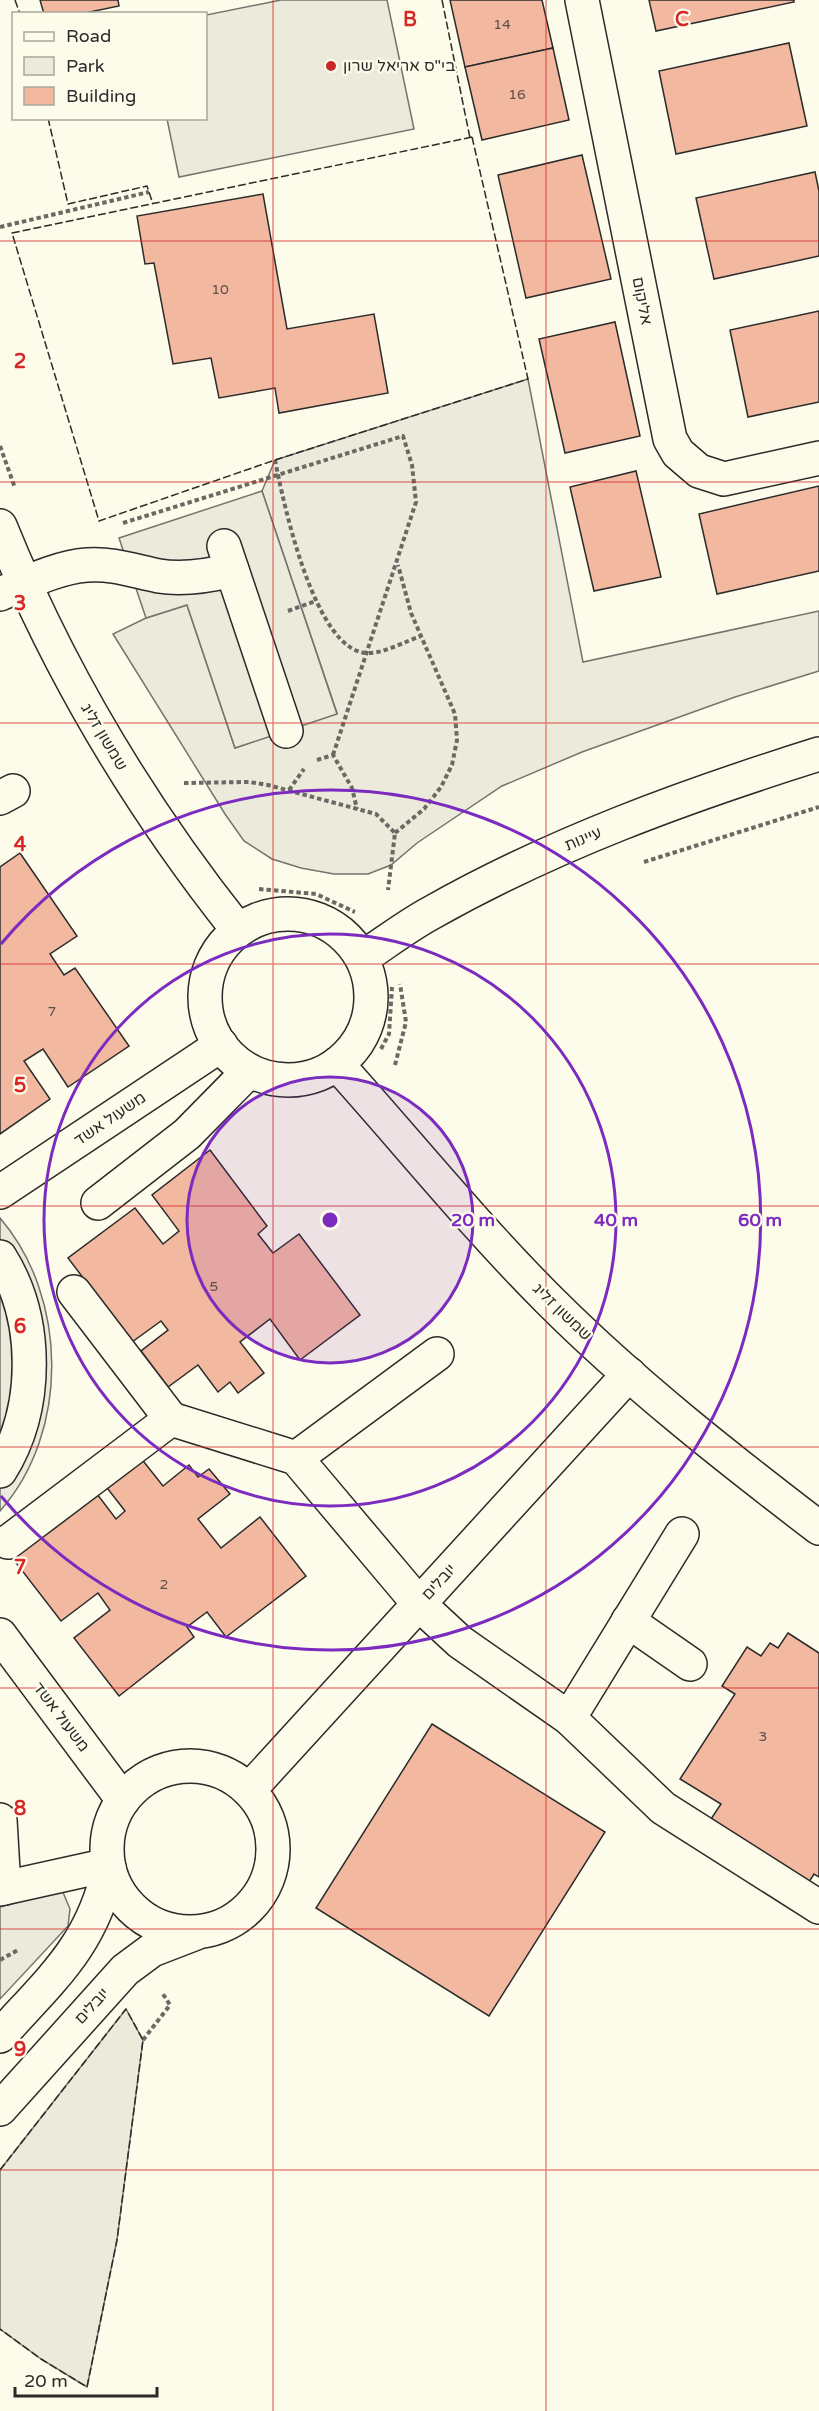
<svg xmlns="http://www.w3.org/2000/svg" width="819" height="2411" viewBox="0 0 819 2411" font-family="'Varela Round',Heebo,sans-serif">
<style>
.green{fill:#ecebdb;stroke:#74746e;stroke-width:1.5}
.parking{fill:#eceadb;stroke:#74746e;stroke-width:1.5}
.building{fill:#f2b8a0;stroke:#2b2b2b;stroke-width:1.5}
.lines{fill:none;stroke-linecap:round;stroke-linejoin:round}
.minor-casing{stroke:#2b2b2b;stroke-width:36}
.path{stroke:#6a6964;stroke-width:4;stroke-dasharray:4.5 3;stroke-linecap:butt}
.minor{stroke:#fdfbea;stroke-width:33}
.fence{stroke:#2b2b2b;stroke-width:1.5;stroke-dasharray:8 3;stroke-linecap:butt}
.grid{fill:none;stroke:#d62828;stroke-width:1.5;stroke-opacity:0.55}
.ring{fill:none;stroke:#7b2cbf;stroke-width:3}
.poi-dot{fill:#c62828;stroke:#fdfbea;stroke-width:2}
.labels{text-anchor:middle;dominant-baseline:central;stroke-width:4.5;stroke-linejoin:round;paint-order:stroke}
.number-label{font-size:14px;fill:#5d4e48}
.poi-label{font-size:16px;fill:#2b2b2b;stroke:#fdfbea;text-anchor:start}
.street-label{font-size:16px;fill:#2b2b2b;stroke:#fdfbea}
.grid-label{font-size:20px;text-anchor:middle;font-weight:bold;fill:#d62828;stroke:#fdfbea;stroke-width:4.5;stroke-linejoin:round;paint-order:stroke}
.centre{fill:#7b2cbf;stroke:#fdfbea;stroke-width:3}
.ring-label{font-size:18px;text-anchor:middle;font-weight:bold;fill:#7b2cbf;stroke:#fdfbea;stroke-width:4.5;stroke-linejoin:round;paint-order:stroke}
</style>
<rect width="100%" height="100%" fill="#fdfbea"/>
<!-- green -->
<g class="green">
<polygon points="281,0 387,0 414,129 179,177 167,119 206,118 206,15"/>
<polygon points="528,379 583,662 819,611 819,671 735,697 582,752 502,786 417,843 391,865 368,874 334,874 301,868 272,859 244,841 225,814 113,634 146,618 187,605 235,748 337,713 262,491 275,460"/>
<path d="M0,1218C68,1297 70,1432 0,1511Z"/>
<polygon points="62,1890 70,1909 68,1926 0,1999 0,1907"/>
<polygon points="126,2009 143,2040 117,2240 87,2387 41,2359 0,2329 0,2170"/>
</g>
<!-- parking -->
<polygon class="parking" points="262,491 337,714 235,748 187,605 146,618 119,538"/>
<!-- building -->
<g class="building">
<polygon points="40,0 118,0 119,6 80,14 44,14"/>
<polygon points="450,0 542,0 553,48 465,67"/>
<polygon points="649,0 794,0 794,2 656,31"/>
<polygon points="789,43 807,126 676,154 659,71"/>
<polygon points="553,48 569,120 482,140 465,67"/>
<polygon points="582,155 611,279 526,298 498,175"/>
<polygon points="815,172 819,191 819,256 714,279 696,198"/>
<polygon points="263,194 287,329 374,314 388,393 279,413 275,388 219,398 211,358 173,364 154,263 145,264 137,216"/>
<polygon points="819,311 819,402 748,417 730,330"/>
<polygon points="615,322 640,436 565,453 539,339"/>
<polygon points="636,471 661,577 594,591 570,487"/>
<polygon points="819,486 819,571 717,594 699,514"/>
<polygon points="20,853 77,936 50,954 64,975 75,968 129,1046 68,1087 43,1049 24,1061 50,1099 0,1134 0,867"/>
<polygon points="210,1150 267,1226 258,1234 273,1253 299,1234 360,1315 300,1360 270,1319 240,1342 264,1373 238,1393 230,1382 218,1392 198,1365 168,1387 141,1351 168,1330 161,1321 132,1342 68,1258 135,1208 163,1244 179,1231 152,1195"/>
<polygon points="140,1457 163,1486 189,1465 198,1477 209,1469 230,1494 198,1519 221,1548 260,1517 306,1576 226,1637 207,1612 187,1627 194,1637 119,1696 74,1638 110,1610 98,1593 61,1621 10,1555 94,1490 116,1519 125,1511 104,1484"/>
<polygon points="788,1633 819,1653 819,1877 814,1874 809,1882 711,1819 721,1804 680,1779 735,1694 722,1686 747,1647 761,1656 770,1643 778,1648"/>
<polygon points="432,1724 605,1832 489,2016 316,1908"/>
</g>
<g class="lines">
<!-- minor casing -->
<g class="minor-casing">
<g id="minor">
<polyline points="582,0 670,439 678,453 699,471 724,479 819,458"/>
<path d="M0,526C59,672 140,807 238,930"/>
<polyline points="224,546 286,731"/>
<path d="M0,594C26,583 58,567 87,565C112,563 134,571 159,576C183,580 208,576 232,570"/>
<polyline points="0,798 13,791"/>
<circle cx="288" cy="997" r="83"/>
<path d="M362,958C385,943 407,926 431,913C553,844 685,796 819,754"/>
<path d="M337,1064C408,1143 474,1225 549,1300C632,1383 725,1456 819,1528"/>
<polyline points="0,1192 221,1045"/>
<polyline points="98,1203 187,1134 249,1071"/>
<path d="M0,1257C39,1319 39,1409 0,1471"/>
<polyline points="74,1292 171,1419"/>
<polyline points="296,1458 437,1354"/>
<polyline points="8,1542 171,1419 296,1458 419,1604 460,1642 569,1718 663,1808 819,1907"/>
<polyline points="628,1621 690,1664"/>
<polyline points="0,1635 123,1800"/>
<polyline points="569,1718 682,1534"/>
<circle cx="190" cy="1849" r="83"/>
<polyline points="249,1790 629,1374"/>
<polyline points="0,1820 4,1888"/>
<polyline points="0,1889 108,1865"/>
<path d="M0,2036C51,1979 92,1946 109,1868"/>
<polyline points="0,2109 125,1970 152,1950 196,1933"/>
</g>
</g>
<!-- path -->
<g class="path">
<polyline points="0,227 149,192"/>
<polyline points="0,446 15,488"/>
<path d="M275,460C283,501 315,655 369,653C385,653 406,641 421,636"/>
<polyline points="123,523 403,436 412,465 416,502 333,755"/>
<polyline points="288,611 316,601"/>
<polyline points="317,760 333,755 352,788 357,809"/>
<polyline points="184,783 249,782 268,785 376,814 395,833 388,890"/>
<polyline points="289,790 304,769"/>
<polyline points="395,833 424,809 441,787 452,765 457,740 455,714 411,613 398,565"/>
<polyline points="644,862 819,807"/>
<polyline points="259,889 316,894 355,912"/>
<polyline points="268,901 310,903 344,919"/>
<polyline points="381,1049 389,1034 392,987"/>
<polyline points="395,1065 406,1022 400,984"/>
<polyline points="0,1960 18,1950"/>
<polyline points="143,2040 170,2005 163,1994"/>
</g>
<!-- minor -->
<use href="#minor" class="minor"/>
<!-- fence -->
<g class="fence">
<polyline points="15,0 20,14"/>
<polyline points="442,0 470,138"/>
<polyline points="48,118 68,204 147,186 153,204"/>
<polygon points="472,137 528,379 275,460 99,521 12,233"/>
<polyline points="0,2170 126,2009 143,2040 117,2240 87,2387 41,2359 0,2329"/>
</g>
</g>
<!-- grid -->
<path class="grid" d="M273,0V2411M546,0V2411M0,241H819M0,482H819M0,723H819M0,964H819M0,1206H819M0,1447H819M0,1688H819M0,1929H819M0,2170H819"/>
<!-- distance rings -->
<circle cx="330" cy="1220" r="143" fill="#7b2cbf" fill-opacity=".12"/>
<g class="ring">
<circle cx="330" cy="1220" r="143"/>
<circle cx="330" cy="1220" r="286"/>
<path d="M1 944A430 430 0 1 1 1 1496"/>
</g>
<!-- markers -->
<circle class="poi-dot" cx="331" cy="66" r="6"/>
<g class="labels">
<!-- number labels -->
<g class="number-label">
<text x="502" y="24">14</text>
<text x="517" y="94">16</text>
<text x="220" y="289">10</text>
<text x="52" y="1011">7</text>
<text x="214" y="1286">5</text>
<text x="164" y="1584">2</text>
<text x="763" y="1736">3</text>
</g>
<!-- poi labels -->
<g class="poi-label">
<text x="343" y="66">בי"ס אריאל שרון</text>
</g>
<!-- street labels -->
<g class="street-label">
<text transform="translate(642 301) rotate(79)">אליקום</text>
<text transform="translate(104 737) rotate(59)">שמשון זליג</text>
<text transform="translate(583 839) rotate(-23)">עיינות</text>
<text transform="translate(110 1119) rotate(-34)">משעול אשד</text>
<text transform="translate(562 1312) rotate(44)">שמשון זליג</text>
<text transform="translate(439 1582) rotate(-48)">יובלים</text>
<text transform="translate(61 1717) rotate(53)">משעול אשד</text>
<text transform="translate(92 2006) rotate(-48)">יובלים</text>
</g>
</g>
<g class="grid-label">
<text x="410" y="26">B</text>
<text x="682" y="26">C</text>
<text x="20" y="368">2</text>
<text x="20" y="610">3</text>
<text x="20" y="851">4</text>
<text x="20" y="1092">5</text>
<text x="20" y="1333">6</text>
<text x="20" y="1574">7</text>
<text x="20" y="1815">8</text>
<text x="20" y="2056">9</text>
</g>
<circle cx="330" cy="1220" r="9" class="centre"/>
<g class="ring-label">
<text x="473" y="1226">20 m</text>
<text x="616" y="1226">40 m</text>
<text x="760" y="1226">60 m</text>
</g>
<!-- legend -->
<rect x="12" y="12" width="195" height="108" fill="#fdfbea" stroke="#a9a89e" stroke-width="1.5"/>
<rect x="24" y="32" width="30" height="9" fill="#fdfbea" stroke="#a9a89e" stroke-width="1.5"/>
<text x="66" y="42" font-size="18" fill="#2b2b2b">Road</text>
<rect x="24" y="57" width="30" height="18" fill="#ecebdb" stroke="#a9a89e" stroke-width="1.5"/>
<text x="66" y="72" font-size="18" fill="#2b2b2b">Park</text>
<rect x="24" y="87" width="30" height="18" fill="#f2b8a0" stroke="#a9a89e" stroke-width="1.5"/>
<text x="66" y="102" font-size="18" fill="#2b2b2b">Building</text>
<!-- scale -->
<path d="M15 2387v9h142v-9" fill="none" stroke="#2b2b2b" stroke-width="3"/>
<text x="24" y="2387" font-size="18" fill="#2b2b2b" stroke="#fdfbea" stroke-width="4.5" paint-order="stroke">20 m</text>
</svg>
